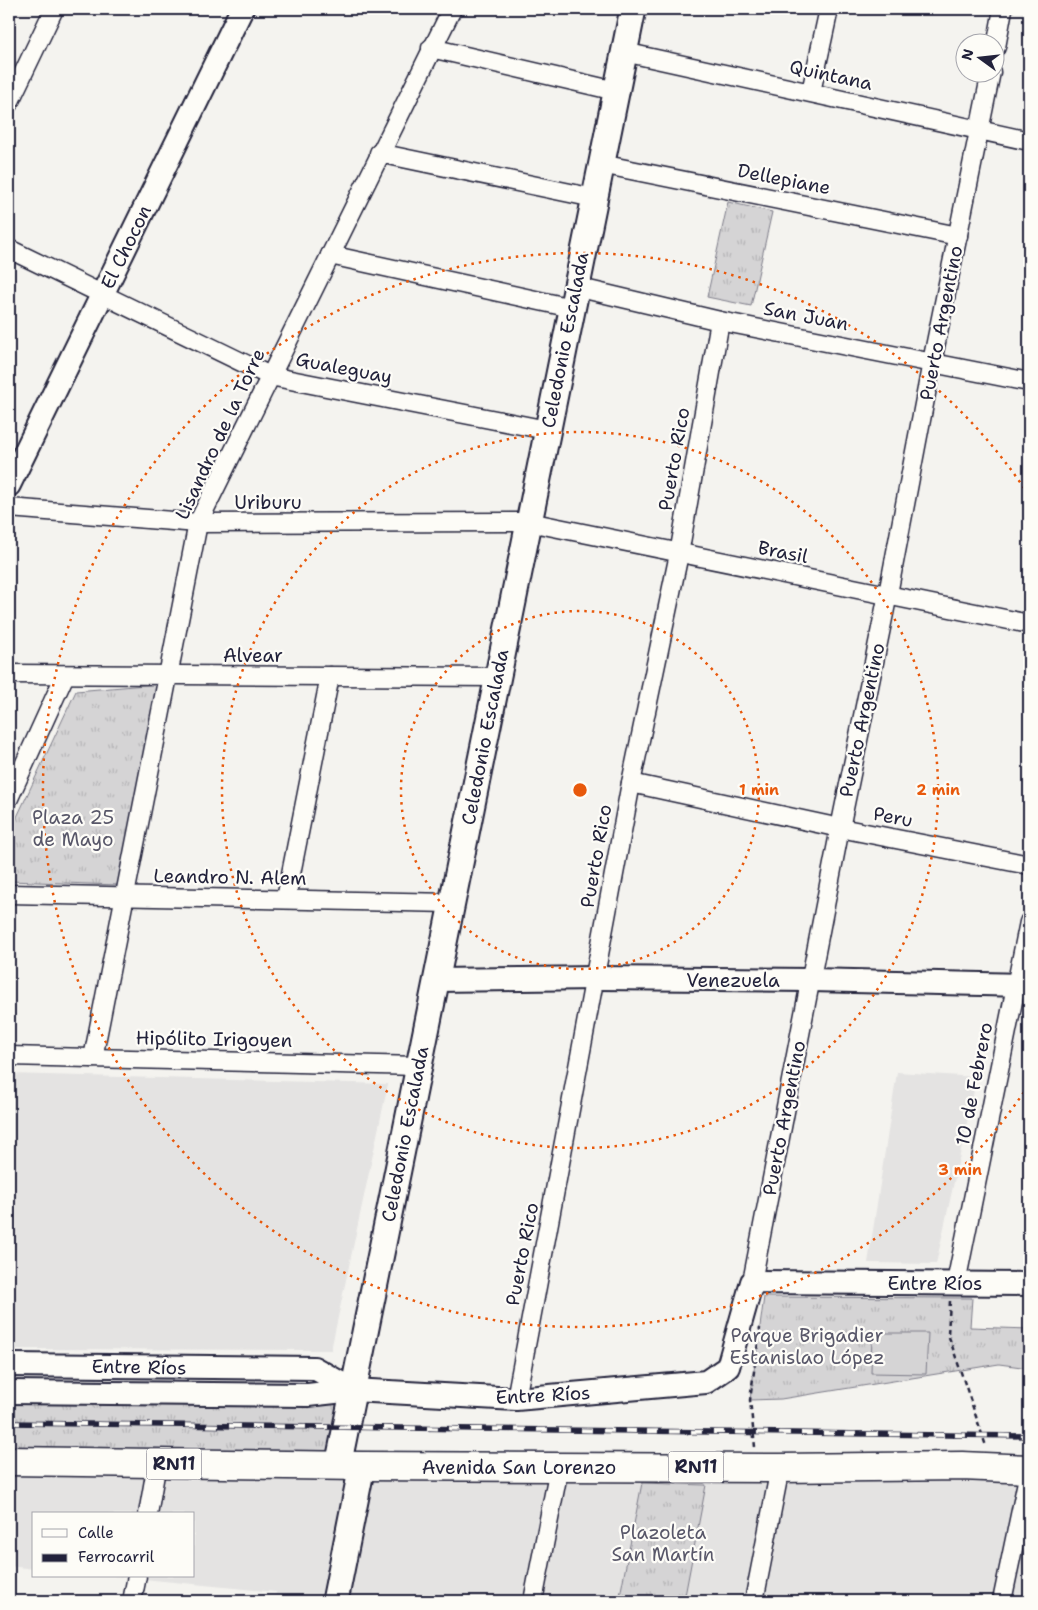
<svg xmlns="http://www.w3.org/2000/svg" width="1038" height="1610" viewBox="0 0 1038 1610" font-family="'Shantell Sans',sans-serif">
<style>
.built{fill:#e4e3e2}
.grass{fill:url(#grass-tufts);stroke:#7c7b88}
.pitch{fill:#d5d4d5;stroke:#7c7b88}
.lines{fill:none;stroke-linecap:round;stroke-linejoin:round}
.minor-casing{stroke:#22223b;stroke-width:21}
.tertiary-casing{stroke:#22223b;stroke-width:26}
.secondary-casing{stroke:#22223b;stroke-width:29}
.primary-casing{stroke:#22223b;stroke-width:31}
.path{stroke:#22223b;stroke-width:2.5;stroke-dasharray:5 4;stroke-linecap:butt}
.minor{stroke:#fdfcf7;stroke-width:18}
.tertiary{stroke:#fdfcf7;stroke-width:22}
.secondary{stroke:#fdfcf7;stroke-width:25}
.primary{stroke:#fdfcf7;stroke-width:28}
.rail-casing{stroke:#22223b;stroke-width:5.5}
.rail{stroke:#fdfcf7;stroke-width:4;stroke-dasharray:11;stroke-linecap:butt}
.ring{fill:none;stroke:#e8590c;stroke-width:2.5;stroke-dasharray:2.5 5}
.labels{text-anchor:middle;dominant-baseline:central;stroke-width:4.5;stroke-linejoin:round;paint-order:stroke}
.shield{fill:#fdfcf7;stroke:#646373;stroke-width:1}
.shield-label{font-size:18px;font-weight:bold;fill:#22223b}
.street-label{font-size:19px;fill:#22223b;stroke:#fdfcf7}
.park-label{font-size:19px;fill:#585769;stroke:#fdfcf7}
.centre{fill:#e8590c;stroke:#fdfcf7;stroke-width:2.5}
.ring-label{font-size:15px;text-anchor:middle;font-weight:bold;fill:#e8590c;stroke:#fdfcf7;stroke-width:4.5;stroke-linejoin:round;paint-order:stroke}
</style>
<defs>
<pattern id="grass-tufts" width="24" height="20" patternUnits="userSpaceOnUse" patternTransform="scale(1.25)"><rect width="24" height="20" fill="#d5d4d5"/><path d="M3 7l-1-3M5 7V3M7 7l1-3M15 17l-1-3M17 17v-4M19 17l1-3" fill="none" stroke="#b7b6b8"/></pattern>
</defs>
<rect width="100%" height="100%" fill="#f4f3ef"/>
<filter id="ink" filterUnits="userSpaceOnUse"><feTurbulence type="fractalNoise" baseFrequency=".02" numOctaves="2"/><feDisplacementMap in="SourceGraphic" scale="10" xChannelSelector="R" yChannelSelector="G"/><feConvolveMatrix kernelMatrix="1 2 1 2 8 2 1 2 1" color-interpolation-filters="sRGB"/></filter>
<g filter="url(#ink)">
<!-- built -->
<g class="built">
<polygon points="897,1072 977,1077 936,1264 868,1263"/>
<polygon points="9,1074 388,1084 331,1350 9,1349"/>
<polygon points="9,1460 1029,1469 1029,1601 274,1601 276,1592 113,1576 194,1576 194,1514 34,1514 34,1569 9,1566"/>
</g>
<!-- grass -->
<g class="grass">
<polygon points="728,202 772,212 751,306 707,297"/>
<polygon points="157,684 118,885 9,881 9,834 76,691"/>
<polygon points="764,1297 972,1298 970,1327 1029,1329 1029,1368 999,1364 781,1399 750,1400"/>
<polygon points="353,1390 338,1466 9,1461 9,1392"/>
<polygon points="642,1483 706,1485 684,1601 619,1601"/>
</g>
<!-- pitch -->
<polygon class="pitch" points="872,1333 928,1333 926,1374 871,1373"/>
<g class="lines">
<!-- minor casing -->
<g class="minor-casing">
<g id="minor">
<polyline points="996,47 1003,9"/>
<polyline points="431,48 616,91"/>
<polyline points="624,52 1029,141"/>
<polyline points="811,92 829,9"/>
<polyline points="9,103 54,9"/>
<polyline points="379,153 594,198"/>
<polyline points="601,164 958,236"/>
<polyline points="9,249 270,376 547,430"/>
<polyline points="330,255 572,308"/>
<polyline points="576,287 720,321 1029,382"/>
<polyline points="9,508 198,523 529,522 1029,624"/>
<polyline points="9,674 497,677"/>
<polyline points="631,783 840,828 1029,865"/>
<polyline points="9,798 65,675"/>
<polyline points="9,894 451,903"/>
<polyline points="286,899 330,676"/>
<polyline points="9,1056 418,1066"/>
<polyline points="93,1058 198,523 452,9"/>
<polyline points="752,1282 840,828 888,594 932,362 991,72"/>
<polyline points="956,1283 1029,922"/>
<polyline points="516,1399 631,783 679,554 720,321"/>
<polyline points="148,1514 157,1463"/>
<polyline points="132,1601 137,1576"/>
<polyline points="533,1601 559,1468"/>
<polyline points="754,1601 780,1468"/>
<polyline points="1002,1601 1029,1472"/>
</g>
</g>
<!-- tertiary casing -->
<g class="tertiary-casing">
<g id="tertiary">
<polyline points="9,485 242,9"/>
<polyline points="436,980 596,978 811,980 1029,985"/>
<polyline points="9,1365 314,1368 353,1390"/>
<polyline points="9,1392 308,1395 353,1390 516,1399 706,1382 728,1367 752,1282 1029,1284"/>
</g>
</g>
<!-- secondary casing -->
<g class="secondary-casing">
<g id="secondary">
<polyline points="338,1466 633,9"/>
<polyline points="335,1601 362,1466"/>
</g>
</g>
<!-- primary casing -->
<g class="primary-casing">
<polyline id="primary" points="9,1461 362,1466 780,1468 962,1466 1029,1469"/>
</g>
<!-- path -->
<g class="path">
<polyline points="950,1301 948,1334 986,1446"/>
<polyline points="755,1447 750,1400 760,1328"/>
</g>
<!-- minor -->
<use href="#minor" class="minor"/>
<!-- tertiary -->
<use href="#tertiary" class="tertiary"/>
<!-- secondary -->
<use href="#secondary" class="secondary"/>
<!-- primary -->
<use href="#primary" class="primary"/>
<!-- rail casing -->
<g class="rail-casing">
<polyline id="rail" points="9,1423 1029,1436"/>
</g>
<!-- rail -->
<use href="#rail" class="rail"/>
</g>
</g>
<!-- distance rings -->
<g class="ring">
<circle cx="580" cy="790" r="179"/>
<circle cx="580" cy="790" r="358"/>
<path d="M1028 1086A537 537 0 1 1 1028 494"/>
</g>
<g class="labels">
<!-- shield labels -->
<g class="shield">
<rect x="146.5" y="1448.5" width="55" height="31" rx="4"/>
<rect x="668.5" y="1451.5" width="55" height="31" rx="4"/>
</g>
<g class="shield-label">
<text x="174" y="1464">RN11</text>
<text x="696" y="1467">RN11</text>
</g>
<!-- street labels -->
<g class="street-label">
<text transform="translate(831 75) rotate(12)">Quintana</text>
<text transform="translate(784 179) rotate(11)">Dellepiane</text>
<text transform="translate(126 247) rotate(-64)">El Chocon</text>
<text transform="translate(806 316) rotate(11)">San Juan</text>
<text transform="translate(941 323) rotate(-79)">Puerto Argentino</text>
<text transform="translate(565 340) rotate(-79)">Celedonio Escalada</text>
<text transform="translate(344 368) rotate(11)">Gualeguay</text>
<text transform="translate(220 434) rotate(-65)">Lisandro de la Torre</text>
<text transform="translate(674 459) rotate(-80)">Puerto Rico</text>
<text x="268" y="502">Uriburu</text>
<text transform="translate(783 552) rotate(11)">Brasil</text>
<text x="253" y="655">Alvear</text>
<text transform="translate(862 720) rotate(-78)">Puerto Argentino</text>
<text transform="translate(485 737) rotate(-79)">Celedonio Escalada</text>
<text transform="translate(893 817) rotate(11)">Peru</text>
<text transform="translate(596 856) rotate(-80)">Puerto Rico</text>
<text transform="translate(230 877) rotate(1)">Leandro N. Alem</text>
<text x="733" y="980">Venezuela</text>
<text transform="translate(214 1039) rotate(1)">Hipólito Irigoyen</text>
<text transform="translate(974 1084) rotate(-79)">10 de Febrero</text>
<text transform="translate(784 1118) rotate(-79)">Puerto Argentino</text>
<text transform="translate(405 1134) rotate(-79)">Celedonio Escalada</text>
<text transform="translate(522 1254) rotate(-79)">Puerto Rico</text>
<text x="935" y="1283">Entre Ríos</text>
<text transform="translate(139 1367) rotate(1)">Entre Ríos</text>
<text transform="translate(543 1395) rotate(-3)">Entre Ríos</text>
<text x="519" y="1467">Avenida San Lorenzo</text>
</g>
<!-- park labels -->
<g class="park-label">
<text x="73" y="817">Plaza 25<tspan x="73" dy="22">de Mayo</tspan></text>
<text x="807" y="1335">Parque Brigadier<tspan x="807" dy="22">Estanislao López</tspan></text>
<text x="663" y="1532">Plazoleta<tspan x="663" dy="22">San Martín</tspan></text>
</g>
</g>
<circle cx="580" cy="790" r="8" class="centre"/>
<g class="ring-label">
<text x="759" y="795">1 min</text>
<text x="938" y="795">2 min</text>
<text x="960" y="1175">3 min</text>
</g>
<!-- margin -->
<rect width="1038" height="1610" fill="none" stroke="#fdfcf7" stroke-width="30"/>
<rect x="15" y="15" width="1008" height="1580" fill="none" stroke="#22223b" stroke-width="2" filter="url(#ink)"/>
<!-- legend -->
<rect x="32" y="1512" width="162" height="65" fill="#fdfcf7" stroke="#a5a5ac"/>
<rect x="42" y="1529" width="25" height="8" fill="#fdfcf7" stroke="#a5a5ac"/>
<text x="78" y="1538" font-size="15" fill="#22223b">Calle</text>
<rect x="42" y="1554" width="25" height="8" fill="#22223b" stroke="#a5a5ac"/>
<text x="78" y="1562" font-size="15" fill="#22223b">Ferrocarril</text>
<!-- north arrow -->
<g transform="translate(980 58) rotate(285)"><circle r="24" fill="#fdfcf7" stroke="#a5a5ac"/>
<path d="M0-4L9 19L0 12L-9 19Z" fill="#22223b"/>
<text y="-8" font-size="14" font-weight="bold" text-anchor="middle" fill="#22223b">N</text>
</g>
</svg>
